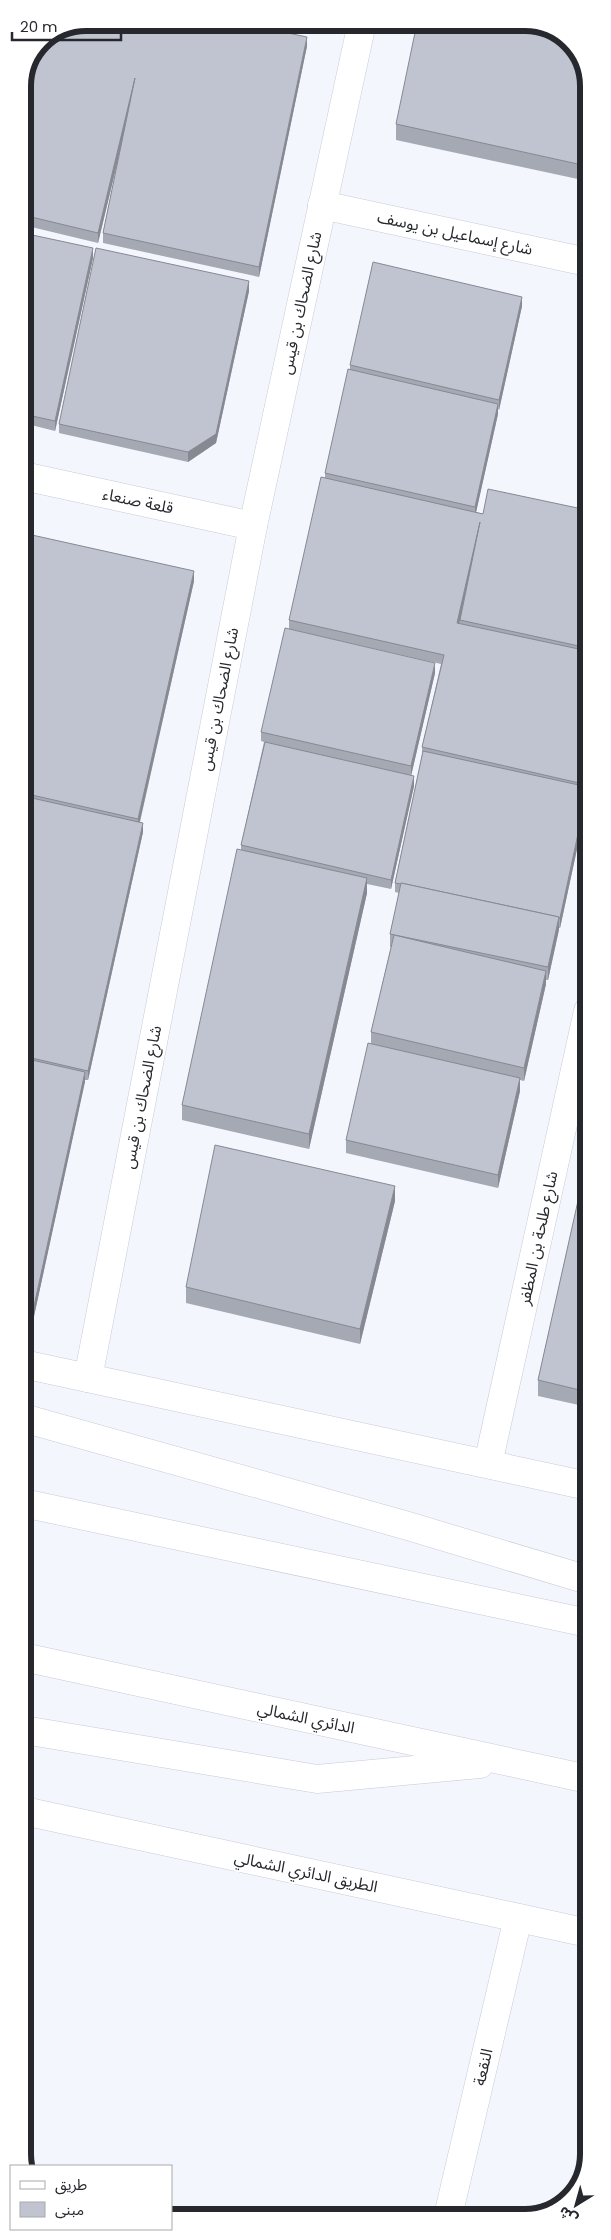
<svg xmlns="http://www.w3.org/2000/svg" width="611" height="2240" viewBox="0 0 611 2240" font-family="Poppins,'Noto Sans Arabic',sans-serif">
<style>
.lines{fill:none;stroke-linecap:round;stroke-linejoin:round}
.street-casing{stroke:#c7cbd8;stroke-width:29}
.secondary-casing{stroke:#c7cbd8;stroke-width:29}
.highway-casing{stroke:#c7cbd8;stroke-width:29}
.street{stroke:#fff;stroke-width:28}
.secondary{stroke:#fff;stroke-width:28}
.highway{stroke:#fff;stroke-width:28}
.wall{fill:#a5a9b3}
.shaded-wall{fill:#868992}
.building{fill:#c0c4d0;stroke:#868992}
.labels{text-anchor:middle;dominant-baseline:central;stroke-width:4;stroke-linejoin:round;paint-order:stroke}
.street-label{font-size:16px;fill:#27282d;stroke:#fff}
.rim{fill:none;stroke:#27282d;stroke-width:6}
</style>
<rect width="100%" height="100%" fill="#f4f6fe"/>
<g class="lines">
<!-- street casing -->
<g class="street-casing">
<g id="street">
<polyline points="322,205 587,262"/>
<polyline points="23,476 253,526"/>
<polyline points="88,1378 253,526 362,23"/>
<polyline points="488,1464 588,1011"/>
<polyline points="448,2216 518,1918"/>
</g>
</g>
<!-- secondary casing -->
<g class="secondary-casing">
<g id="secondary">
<polyline points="23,1364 588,1486"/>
<polyline points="24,1811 588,1933"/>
</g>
</g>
<!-- highway casing -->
<g class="highway-casing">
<g id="highway">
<polyline points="23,1418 408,1526 588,1580"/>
<polyline points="23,1503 588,1623"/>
<polyline points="23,1657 588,1779"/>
<polyline points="24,1730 317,1779 480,1764"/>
</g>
</g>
<!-- street -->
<use href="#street" class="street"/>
<!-- secondary -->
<use href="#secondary" class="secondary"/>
<!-- highway -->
<use href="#highway" class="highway"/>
</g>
<!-- wall -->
<g class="wall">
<polygon points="307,46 259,277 103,243 103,233 119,156 98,243 23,225 22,86"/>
<polygon points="587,73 587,181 396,140 396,124"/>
<polygon points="23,233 93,258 55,431 23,423"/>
<polygon points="249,291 216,443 188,462 59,433 59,424"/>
<polygon points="522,306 499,410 498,409 498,414 476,512 483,514 587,510 588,798 560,928 559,928 548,980 546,980 546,984 524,1081 520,1080 520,1091 498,1188 346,1153 346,1140 371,1044 371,1032 391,947 390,947 390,934 399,893 395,892 395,883 422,755 422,747 441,664 289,629 289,620 325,478 325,473 350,370 350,365"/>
<polygon points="23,533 194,581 140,822 143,832 88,1080 85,1080 31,1330 23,1328"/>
<polygon points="435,673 411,776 414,786 391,889 367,884 367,893 309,1149 182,1120 182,1105 241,850 241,845 264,742 261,741 261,732"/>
<polygon points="588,1156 588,1407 538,1396 538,1380"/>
<polygon points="395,1201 360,1344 186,1303 186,1287"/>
</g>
<!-- shaded-wall -->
<g class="shaded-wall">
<polygon points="307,37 307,46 259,277 259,267"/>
<polygon points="135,78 135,88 98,243 98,233"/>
<polygon points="93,248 93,258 55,431 55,421"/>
<polygon points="249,281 249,291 216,443 188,462 188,452"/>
<polygon points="522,297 522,306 499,410 499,400"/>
<polygon points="498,404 498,414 475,517 475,507"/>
<polygon points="480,522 480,531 457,633 457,623"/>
<polygon points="194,571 194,581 138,829 138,819"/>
<polygon points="435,663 435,673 411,776 411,766"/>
<polygon points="414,776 414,786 391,889 391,880"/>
<polygon points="588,788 588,798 560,928 560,918"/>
<polygon points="143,823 143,832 88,1080 88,1071"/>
<polygon points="367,878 367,893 309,1149 309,1134"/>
<polygon points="559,917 559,930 548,980 548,967"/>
<polygon points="546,971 546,984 524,1081 524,1068"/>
<polygon points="85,1072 85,1082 31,1330 31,1320"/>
<polygon points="520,1078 520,1091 498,1188 498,1175"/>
<polygon points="395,1186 395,1201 360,1344 360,1329"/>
</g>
<!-- building -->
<g class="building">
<polygon points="86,22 240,23 307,37 259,267 103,233 135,78 98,233 23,215 22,86 41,41"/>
<polygon points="417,23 533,23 567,38 587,73 587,166 396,124"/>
<polygon points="23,233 93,248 55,421 23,414"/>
<polygon points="96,248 249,281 216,434 188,452 59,424"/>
<polygon points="373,262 522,297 499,400 350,365"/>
<polygon points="348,369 498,404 475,507 325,473"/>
<polygon points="321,477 483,514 488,489 587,510 588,648 460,620 480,522 457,623 588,651 588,785 422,747 444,655 289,620"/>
<polygon points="23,533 194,571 138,819 23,793"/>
<polygon points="285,628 435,663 411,766 261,732"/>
<polygon points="265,742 414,776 391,880 241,845"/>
<polygon points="423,751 588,787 560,918 559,918 559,917 401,883 401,884 395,883"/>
<polygon points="23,796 143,823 88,1071 23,1056"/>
<polygon points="237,849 367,878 309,1134 182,1105"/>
<polygon points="401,883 559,917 548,967 390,934"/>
<polygon points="394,935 546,971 524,1068 371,1032"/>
<polygon points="368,1043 520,1078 498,1175 346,1140"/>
<polygon points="23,1058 85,1072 31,1320 23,1318"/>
<polygon points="215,1145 395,1186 360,1329 186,1287"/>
<polygon points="588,1156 588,1392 538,1380"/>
</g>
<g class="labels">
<!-- street labels -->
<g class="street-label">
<text transform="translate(455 233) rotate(12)">شارع إسماعيل بن يوسف</text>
<text transform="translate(301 303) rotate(-78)">شارع الضحاك بن قيس</text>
<text transform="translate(138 501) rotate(12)">قلعة صنعاء</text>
<text transform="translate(219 699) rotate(-79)">شارع الضحاك بن قيس</text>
<text transform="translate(142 1097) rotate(-79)">شارع الضحاك بن قيس</text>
<text transform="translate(538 1238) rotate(-78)">شارع طلحة بن المظفر</text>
<text transform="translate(306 1718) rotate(12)">الدائري الشمالي</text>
<text transform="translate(306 1872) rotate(12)">الطريق الدائري الشمالي</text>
<text transform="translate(483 2067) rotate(-77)">النقعة</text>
</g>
</g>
<!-- crop -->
<path d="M0 0H611V2240H0ZM86 31H525A55 55 0 0 1 580 86V2154A55 55 0 0 1 525 2209H86A55 55 0 0 1 31 2154V86A55 55 0 0 1 86 31Z" fill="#fff" fill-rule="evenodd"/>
<path class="rim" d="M86 31H525A55 55 0 0 1 580 86V2154A55 55 0 0 1 525 2209H86A55 55 0 0 1 31 2154V86A55 55 0 0 1 86 31Z"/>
<!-- legend -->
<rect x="10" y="2165" width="162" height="65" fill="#ffffff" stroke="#a9a9ab"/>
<rect x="20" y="2181" width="25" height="8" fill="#ffffff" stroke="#a9a9ab"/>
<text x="55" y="2190" font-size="15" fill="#27282d">طريق</text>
<rect x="20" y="2202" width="25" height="15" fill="#c0c4d0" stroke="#a9a9ab"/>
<text x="55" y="2215" font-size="15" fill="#27282d">مبنى</text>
<!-- north arrow -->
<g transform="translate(576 2205) rotate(217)" stroke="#ffffff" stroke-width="4" paint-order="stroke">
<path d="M0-4L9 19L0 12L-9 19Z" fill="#27282d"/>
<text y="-8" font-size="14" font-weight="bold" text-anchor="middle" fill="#27282d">ش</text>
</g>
<!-- scale -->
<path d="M12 32v8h109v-8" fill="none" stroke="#27282d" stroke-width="2.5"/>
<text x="20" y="32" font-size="15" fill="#27282d" stroke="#ffffff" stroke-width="4" paint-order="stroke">20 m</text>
</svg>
